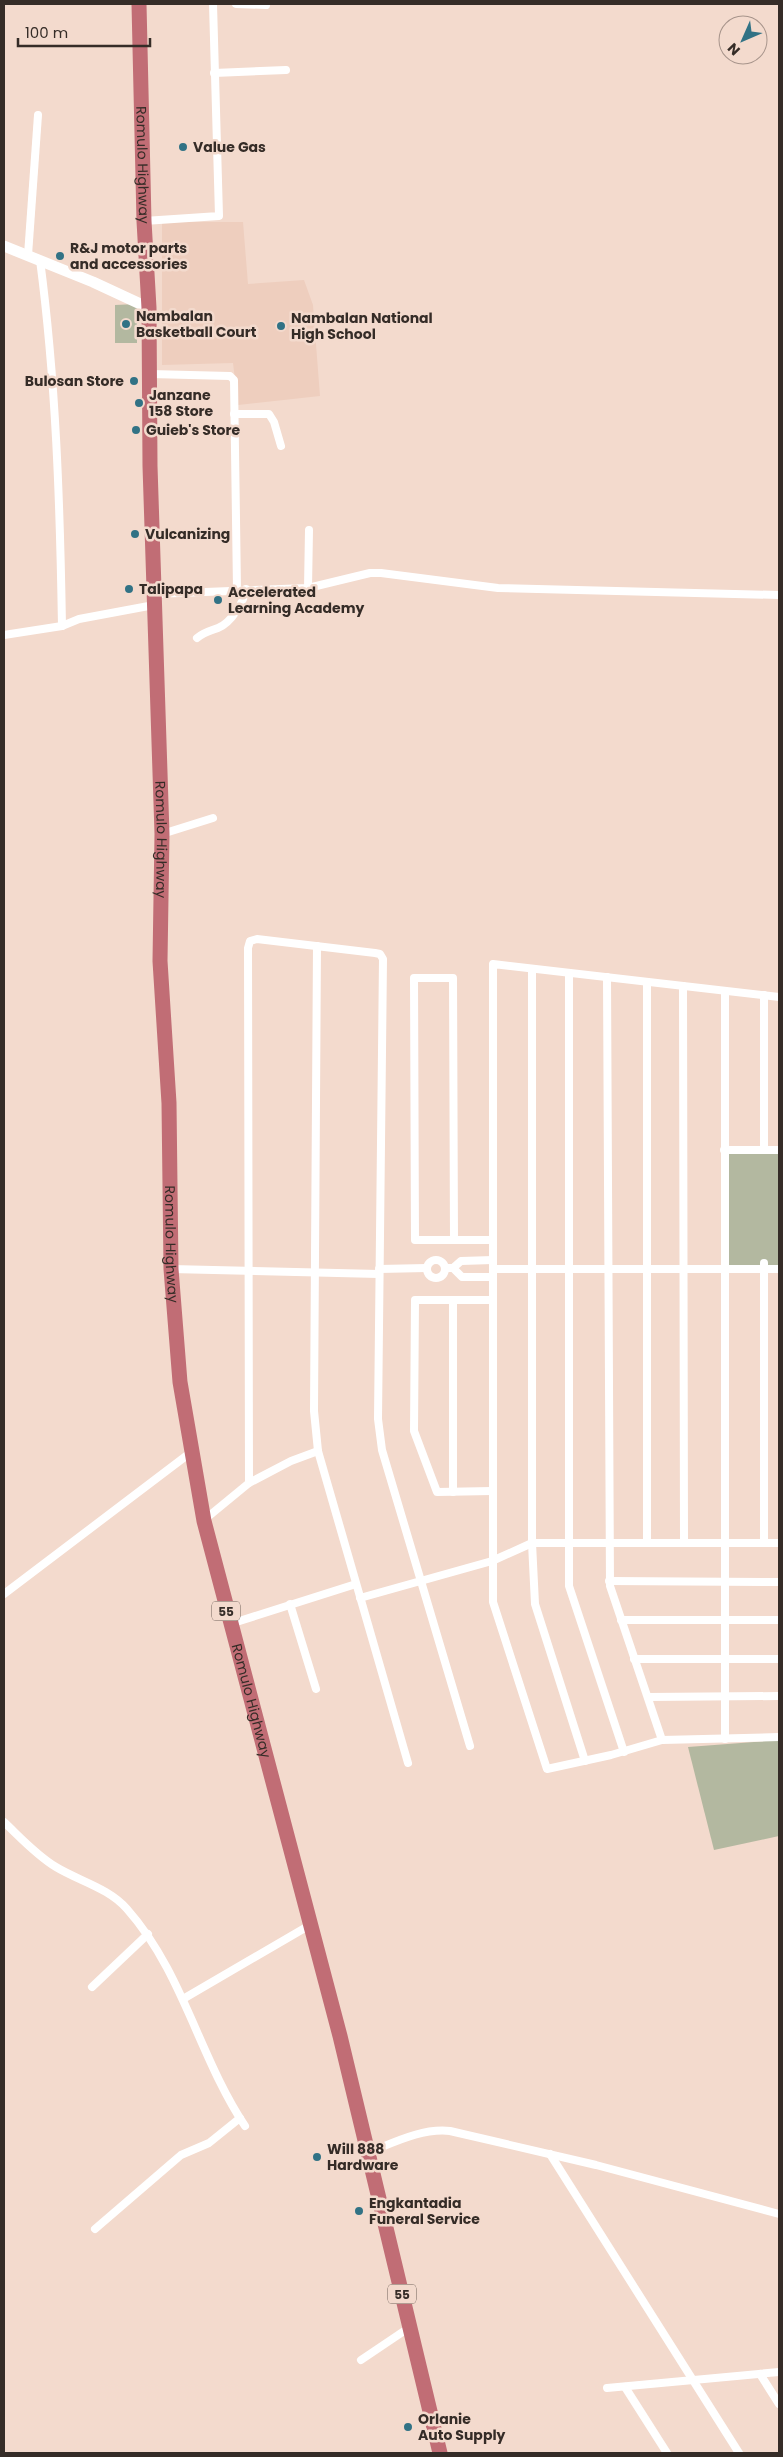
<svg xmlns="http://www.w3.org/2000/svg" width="783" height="2457" viewBox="0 0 783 2457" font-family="Poppins,sans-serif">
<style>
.built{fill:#eecebe}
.green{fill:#b3b8a0}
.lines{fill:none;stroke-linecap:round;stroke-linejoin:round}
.street{stroke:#fff;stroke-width:8}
.secondary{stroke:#fff;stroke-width:11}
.highway{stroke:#c16d75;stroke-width:15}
.poi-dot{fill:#317285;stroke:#f3dacd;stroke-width:2}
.labels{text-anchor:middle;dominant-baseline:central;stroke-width:5;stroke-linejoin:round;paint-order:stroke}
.shield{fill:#f3dacd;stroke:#6e6059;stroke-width:1}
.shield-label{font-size:12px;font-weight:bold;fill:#352c27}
.poi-label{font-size:14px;font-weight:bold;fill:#352c27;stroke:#f3dacd;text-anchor:start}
.street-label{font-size:14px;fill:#352c27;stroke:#f3dacd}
</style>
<rect width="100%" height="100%" fill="#f3dacd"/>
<!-- built -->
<polygon class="built" points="162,222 243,222 248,284 304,280 313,305 320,396 238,405 233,363 162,365"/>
<!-- green -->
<g class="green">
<polygon points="137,304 137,343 115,343 115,305"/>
<polygon points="728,1153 779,1153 779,1265 729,1265"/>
<polygon points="779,1740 779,1836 714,1850 688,1747"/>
</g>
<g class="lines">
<!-- street -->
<g class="street">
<polyline points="236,4 266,5"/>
<polyline points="214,73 286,70"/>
<polyline points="144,221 219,216 213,4"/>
<polyline points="28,255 38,115"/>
<path d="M40,260C56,381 60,504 62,626"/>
<polyline points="150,374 230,376 234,380 237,589"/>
<polyline points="234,414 269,414 274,422 281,446"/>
<polyline points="308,588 309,530"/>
<polyline points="154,594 308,588 370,573 381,573 498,588 779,595"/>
<polyline points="4,635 62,626 79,619 154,605"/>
<path d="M197,638C204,632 210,631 218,628C231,623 244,602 246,589"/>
<polyline points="162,834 213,818"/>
<polyline points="317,946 314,1411 318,1451 408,1763"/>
<polyline points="532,969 532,1543 535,1604 585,1761"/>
<polyline points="569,973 569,1586 624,1752"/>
<polyline points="607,977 610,1586 662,1740"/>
<polyline points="647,982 647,1543"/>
<polyline points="683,986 684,1543"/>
<polyline points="779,997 493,964 493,1602 547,1769 611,1755 662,1740 779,1737"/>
<polyline points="724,1150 779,1150"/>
<polyline points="764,1150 764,995"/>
<polyline points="454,1240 453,978 414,978 415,1240 493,1240"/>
<circle cx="436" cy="1269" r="9"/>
<polyline points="445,1268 453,1268 461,1261 493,1260"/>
<polyline points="453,1268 462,1277 493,1277"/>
<polyline points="171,1269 379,1274"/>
<polyline points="379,1269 427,1268"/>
<polyline points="493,1269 779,1269"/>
<polyline points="453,1300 453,1492"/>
<polyline points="318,1451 291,1461 249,1483 248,948 250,941 257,939 375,953 380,954 383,959 378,1419 382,1450 470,1746"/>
<polyline points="492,1491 437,1492 414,1431 415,1300 493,1300"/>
<polyline points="204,1520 249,1483"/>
<polyline points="764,1543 764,1263"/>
<polyline points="609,1581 779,1582"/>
<polyline points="4,1594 190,1453"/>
<polyline points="360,1598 492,1561 532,1543 779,1543"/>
<polyline points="290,1604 316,1689"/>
<polyline points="621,1620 779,1620"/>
<polyline points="230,1624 356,1584"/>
<polyline points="634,1659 779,1659"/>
<polyline points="648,1697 779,1696"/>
<polyline points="725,1739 725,991"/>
<path d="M4,1822C20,1837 36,1855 56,1867C79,1881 109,1888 127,1909C183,1972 199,2057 245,2126"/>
<polyline points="92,1987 148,1934"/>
<polyline points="183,1999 310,1925"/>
<path d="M367,2153C393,2143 421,2128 450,2131L596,2165L779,2214"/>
<polyline points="550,2154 739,2453"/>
<polyline points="95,2229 181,2155 209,2143 240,2118"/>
<polyline points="361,2360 410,2327"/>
<polyline points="760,2374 779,2404"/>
<polyline points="625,2387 667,2453"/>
<polyline points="607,2388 779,2372"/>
</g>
<!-- secondary -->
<polyline class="secondary" points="4,246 93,282 149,308"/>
<!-- highway -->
<path class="highway" id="s1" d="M139,4L144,221L149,308L150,466L162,834L160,961L169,1103L171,1269L180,1382L204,1521L340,2036L440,2453"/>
</g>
<!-- markers -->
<g class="poi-dot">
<circle cx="183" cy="147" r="5"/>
<circle cx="60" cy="256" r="5"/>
<circle cx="126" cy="324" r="5"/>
<circle cx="281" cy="326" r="5"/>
<circle cx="134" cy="381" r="5"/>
<circle cx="139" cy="403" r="5"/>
<circle cx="136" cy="430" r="5"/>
<circle cx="135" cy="534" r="5"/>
<circle cx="129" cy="589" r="5"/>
<circle cx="218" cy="600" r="5"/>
<circle cx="317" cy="2157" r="5"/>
<circle cx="359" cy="2211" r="5"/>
<circle cx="408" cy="2427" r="5"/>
</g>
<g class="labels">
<!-- shield labels -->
<g class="shield">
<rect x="212" y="1601.5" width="28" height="19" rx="4"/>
<rect x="388" y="2284.5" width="28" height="19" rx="4"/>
</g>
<g class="shield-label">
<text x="226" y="1611">55</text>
<text x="402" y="2294">55</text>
</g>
<!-- poi labels -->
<g class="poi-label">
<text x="193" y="147">Value Gas</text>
<text x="70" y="248">R&amp;J motor parts<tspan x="70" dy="16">and accessories</tspan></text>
<text x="136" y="316">Nambalan<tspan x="136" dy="16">Basketball Court</tspan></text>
<text x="291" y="318">Nambalan National<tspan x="291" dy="16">High School</tspan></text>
<text x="124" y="381" text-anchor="end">Bulosan Store</text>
<text x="149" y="395">Janzane<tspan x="149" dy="16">158 Store</tspan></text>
<text x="146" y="430">Guieb's Store</text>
<text x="145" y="534">Vulcanizing</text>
<text x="139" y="589">Talipapa</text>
<text x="228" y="592">Accelerated<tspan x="228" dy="16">Learning Academy</tspan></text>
<text x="327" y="2149">Will 888<tspan x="327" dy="16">Hardware</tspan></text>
<text x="369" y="2203">Engkantadia<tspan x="369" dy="16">Funeral Service</tspan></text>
<text x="418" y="2419">Orlanie<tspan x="418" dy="16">Auto Supply</tspan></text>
</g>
<!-- street labels -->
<g class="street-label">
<text stroke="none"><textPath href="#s1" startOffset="161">Romulo Highway</textPath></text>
<text stroke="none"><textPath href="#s1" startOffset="836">Romulo Highway</textPath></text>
<text stroke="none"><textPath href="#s1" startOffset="1241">Romulo Highway</textPath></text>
<text stroke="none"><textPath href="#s1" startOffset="1706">Romulo Highway</textPath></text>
</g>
</g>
<!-- border -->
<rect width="783" height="2457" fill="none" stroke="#352c27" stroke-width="10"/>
<!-- north arrow -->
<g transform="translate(743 40) rotate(225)"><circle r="24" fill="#f3dacd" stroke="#a7948b"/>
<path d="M0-4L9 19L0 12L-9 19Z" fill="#317285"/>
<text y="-8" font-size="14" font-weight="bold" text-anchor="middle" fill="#352c27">N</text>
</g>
<!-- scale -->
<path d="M18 38v8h132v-8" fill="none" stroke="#352c27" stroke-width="2.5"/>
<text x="25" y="38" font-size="15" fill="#352c27" stroke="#f3dacd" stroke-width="4" paint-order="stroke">100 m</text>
</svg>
